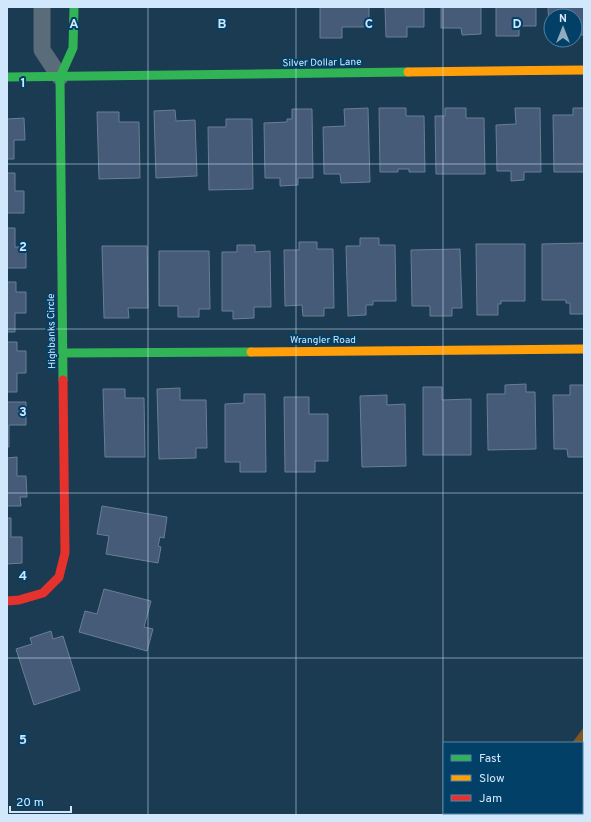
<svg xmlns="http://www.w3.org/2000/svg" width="591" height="822" viewBox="0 0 591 822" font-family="Overpass,sans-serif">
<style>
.green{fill:#815721}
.building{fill:#455b78;stroke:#6a7e94}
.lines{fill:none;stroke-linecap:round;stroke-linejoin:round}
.street{stroke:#5a6b79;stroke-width:17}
.fast{stroke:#30b455;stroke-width:9}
.slow{stroke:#ff9f0a;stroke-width:9}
.jam{stroke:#e5322d;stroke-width:9}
.grid{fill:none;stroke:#d1e7fb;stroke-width:1;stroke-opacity:0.55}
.labels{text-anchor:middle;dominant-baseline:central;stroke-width:4;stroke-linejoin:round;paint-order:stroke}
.street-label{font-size:10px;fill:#d1e7fb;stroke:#034068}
.grid-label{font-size:13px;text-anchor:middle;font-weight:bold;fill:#d1e7fb;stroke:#034068;stroke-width:4;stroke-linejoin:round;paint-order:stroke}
</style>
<rect width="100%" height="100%" fill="#1a3b51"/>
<!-- green -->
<polygon class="green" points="584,727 584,815 521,815 522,813 582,813 582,743 572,743"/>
<!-- building -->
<g class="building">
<polygon points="320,7 369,7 369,27 342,27 342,38 320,38"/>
<polygon points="385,7 424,7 424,27 407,27 407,37 386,37"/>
<polygon points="441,7 481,7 481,34 462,35 461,28 441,28"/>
<polygon points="496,7 536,7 536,26 519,26 519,36 496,36"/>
<polygon points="548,7 584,7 584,35 575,35 575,16 551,16 551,28 549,28"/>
<polygon points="368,108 370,182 341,183 340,174 324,174 323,127 345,126 344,109"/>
<polygon points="379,108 406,108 406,116 424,116 425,172 409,172 409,169 398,169 398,172 380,172"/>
<polygon points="445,108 466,108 466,118 484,118 485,174 436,174 435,116 445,116"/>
<polygon points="515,108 540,108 541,172 524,172 524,180 511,181 511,171 497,171 496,125 516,124"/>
<polygon points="573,108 584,108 584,172 554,172 553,115 573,115"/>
<polygon points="292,109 312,109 313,178 298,178 298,185 280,186 280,178 265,178 264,123 287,122 287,119 292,119"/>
<polygon points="175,110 176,121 195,120 197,176 156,178 154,111"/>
<polygon points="97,112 119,112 119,122 139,122 140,178 99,179"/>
<polygon points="24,118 25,140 14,140 14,159 7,159 7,119"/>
<polygon points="226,119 252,119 253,189 209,190 208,127 226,127"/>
<polygon points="7,173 15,173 15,191 24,191 24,213 7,213"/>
<polygon points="7,228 15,228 15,247 26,247 26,268 7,268"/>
<polygon points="360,238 379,238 379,245 395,245 396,301 373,301 373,305 366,305 366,315 348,316 346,246 360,246"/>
<polygon points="299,242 317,242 317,249 333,249 334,308 324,308 324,316 303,316 302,305 285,306 284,250 299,250"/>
<polygon points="584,243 584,314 570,314 570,303 566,303 566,300 542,300 542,244"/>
<polygon points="476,244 525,244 525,301 501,301 501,304 498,304 498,315 477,315"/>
<polygon points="237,245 255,245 255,252 270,251 271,307 254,307 254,318 233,319 233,311 222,311 222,252 237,252"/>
<polygon points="102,246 147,246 148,308 128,308 129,318 104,318"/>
<polygon points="460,249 462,308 452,308 452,316 430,316 430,306 412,306 411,250"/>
<polygon points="159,251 209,251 210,309 199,309 199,317 178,317 178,306 159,306"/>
<polygon points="7,282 16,282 16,292 26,292 26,313 15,313 15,332 7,332"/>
<polygon points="7,342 17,342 17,351 26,351 26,373 17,373 17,392 7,392"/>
<polygon points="526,384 526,392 535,392 536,449 488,450 487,394 505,394 505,385"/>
<polygon points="570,385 584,385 584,457 568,457 567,449 554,449 553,395 570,395"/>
<polygon points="423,387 442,387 442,400 471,399 471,455 423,455"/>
<polygon points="180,388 180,400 206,400 207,448 196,448 196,458 159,459 157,389"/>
<polygon points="103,389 125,389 125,398 144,398 145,457 105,457"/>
<polygon points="244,394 265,394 266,472 240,472 240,462 225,462 225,404 244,403"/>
<polygon points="387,395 387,405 405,404 406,466 362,467 360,396"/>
<polygon points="284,397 309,397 309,414 328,414 328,461 315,461 315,472 285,472"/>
<polygon points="7,402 26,402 26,425 9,425 9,447 7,447"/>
<polygon points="17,457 17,476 26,476 27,497 20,497 21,506 7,506 7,458"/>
<polygon points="102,506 167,517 164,538 160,537 158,546 161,547 158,563 106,554 109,536 97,534"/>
<polygon points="7,518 11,518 11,537 22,537 22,563 7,564"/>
<polygon points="104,589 151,601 144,627 153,629 147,651 79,632 85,611 97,614"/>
<polygon points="51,631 53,639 63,636 80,690 34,705 16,649 32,644 30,638"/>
</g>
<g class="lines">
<!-- street -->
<polyline class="street" points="42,7 42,50 60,77"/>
<!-- fast -->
<g class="fast">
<polyline points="7,77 408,72"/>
<polyline points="63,353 251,352"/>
<polyline points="63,380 60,77 73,48 74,7"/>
</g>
<!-- slow -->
<g class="slow">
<polyline points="408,72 584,70"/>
<polyline points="251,352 584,349"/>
</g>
<!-- jam -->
<polyline class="jam" points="7,601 19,600 43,593 59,577 65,553 63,380"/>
</g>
<!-- grid -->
<path class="grid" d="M148,7V815M296,7V815M443,7V815M7,164H584M7,329H584M7,493H584M7,658H584"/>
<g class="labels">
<!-- street labels -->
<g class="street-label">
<text transform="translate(322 63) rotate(-1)">Silver Dollar Lane</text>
<text transform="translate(52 331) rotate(-91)">Highbanks Circle</text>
<text x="323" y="340">Wrangler Road</text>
</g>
</g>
<g class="grid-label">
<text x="74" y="28">A</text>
<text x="222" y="28">B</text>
<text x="369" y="28">C</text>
<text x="517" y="28">D</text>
<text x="23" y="87">1</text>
<text x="23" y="251">2</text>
<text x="23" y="416">3</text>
<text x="23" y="580">4</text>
<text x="23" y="744">5</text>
</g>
<!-- border -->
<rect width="591" height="822" fill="none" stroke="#d1e7fb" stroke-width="16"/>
<!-- legend -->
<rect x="443" y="742" width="140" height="72" fill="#034068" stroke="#5583a3"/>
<rect x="451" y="755" width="20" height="6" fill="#30b455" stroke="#5583a3"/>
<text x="479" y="762" font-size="12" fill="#d1e7fb">Fast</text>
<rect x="451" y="775" width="20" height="6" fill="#ff9f0a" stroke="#5583a3"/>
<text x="479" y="782" font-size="12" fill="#d1e7fb">Slow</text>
<rect x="451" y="795" width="20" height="6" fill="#e5322d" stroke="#5583a3"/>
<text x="479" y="802" font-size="12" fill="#d1e7fb">Jam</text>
<!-- north arrow -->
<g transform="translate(563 28)"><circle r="19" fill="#034068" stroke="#5583a3"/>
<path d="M0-3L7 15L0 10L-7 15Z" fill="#91abc0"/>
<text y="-6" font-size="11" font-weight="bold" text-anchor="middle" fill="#d1e7fb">N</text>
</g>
<!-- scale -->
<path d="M10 806v6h61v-6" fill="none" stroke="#d1e7fb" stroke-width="2"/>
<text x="16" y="806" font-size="12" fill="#d1e7fb" stroke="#034068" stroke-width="3" paint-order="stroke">20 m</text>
</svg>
